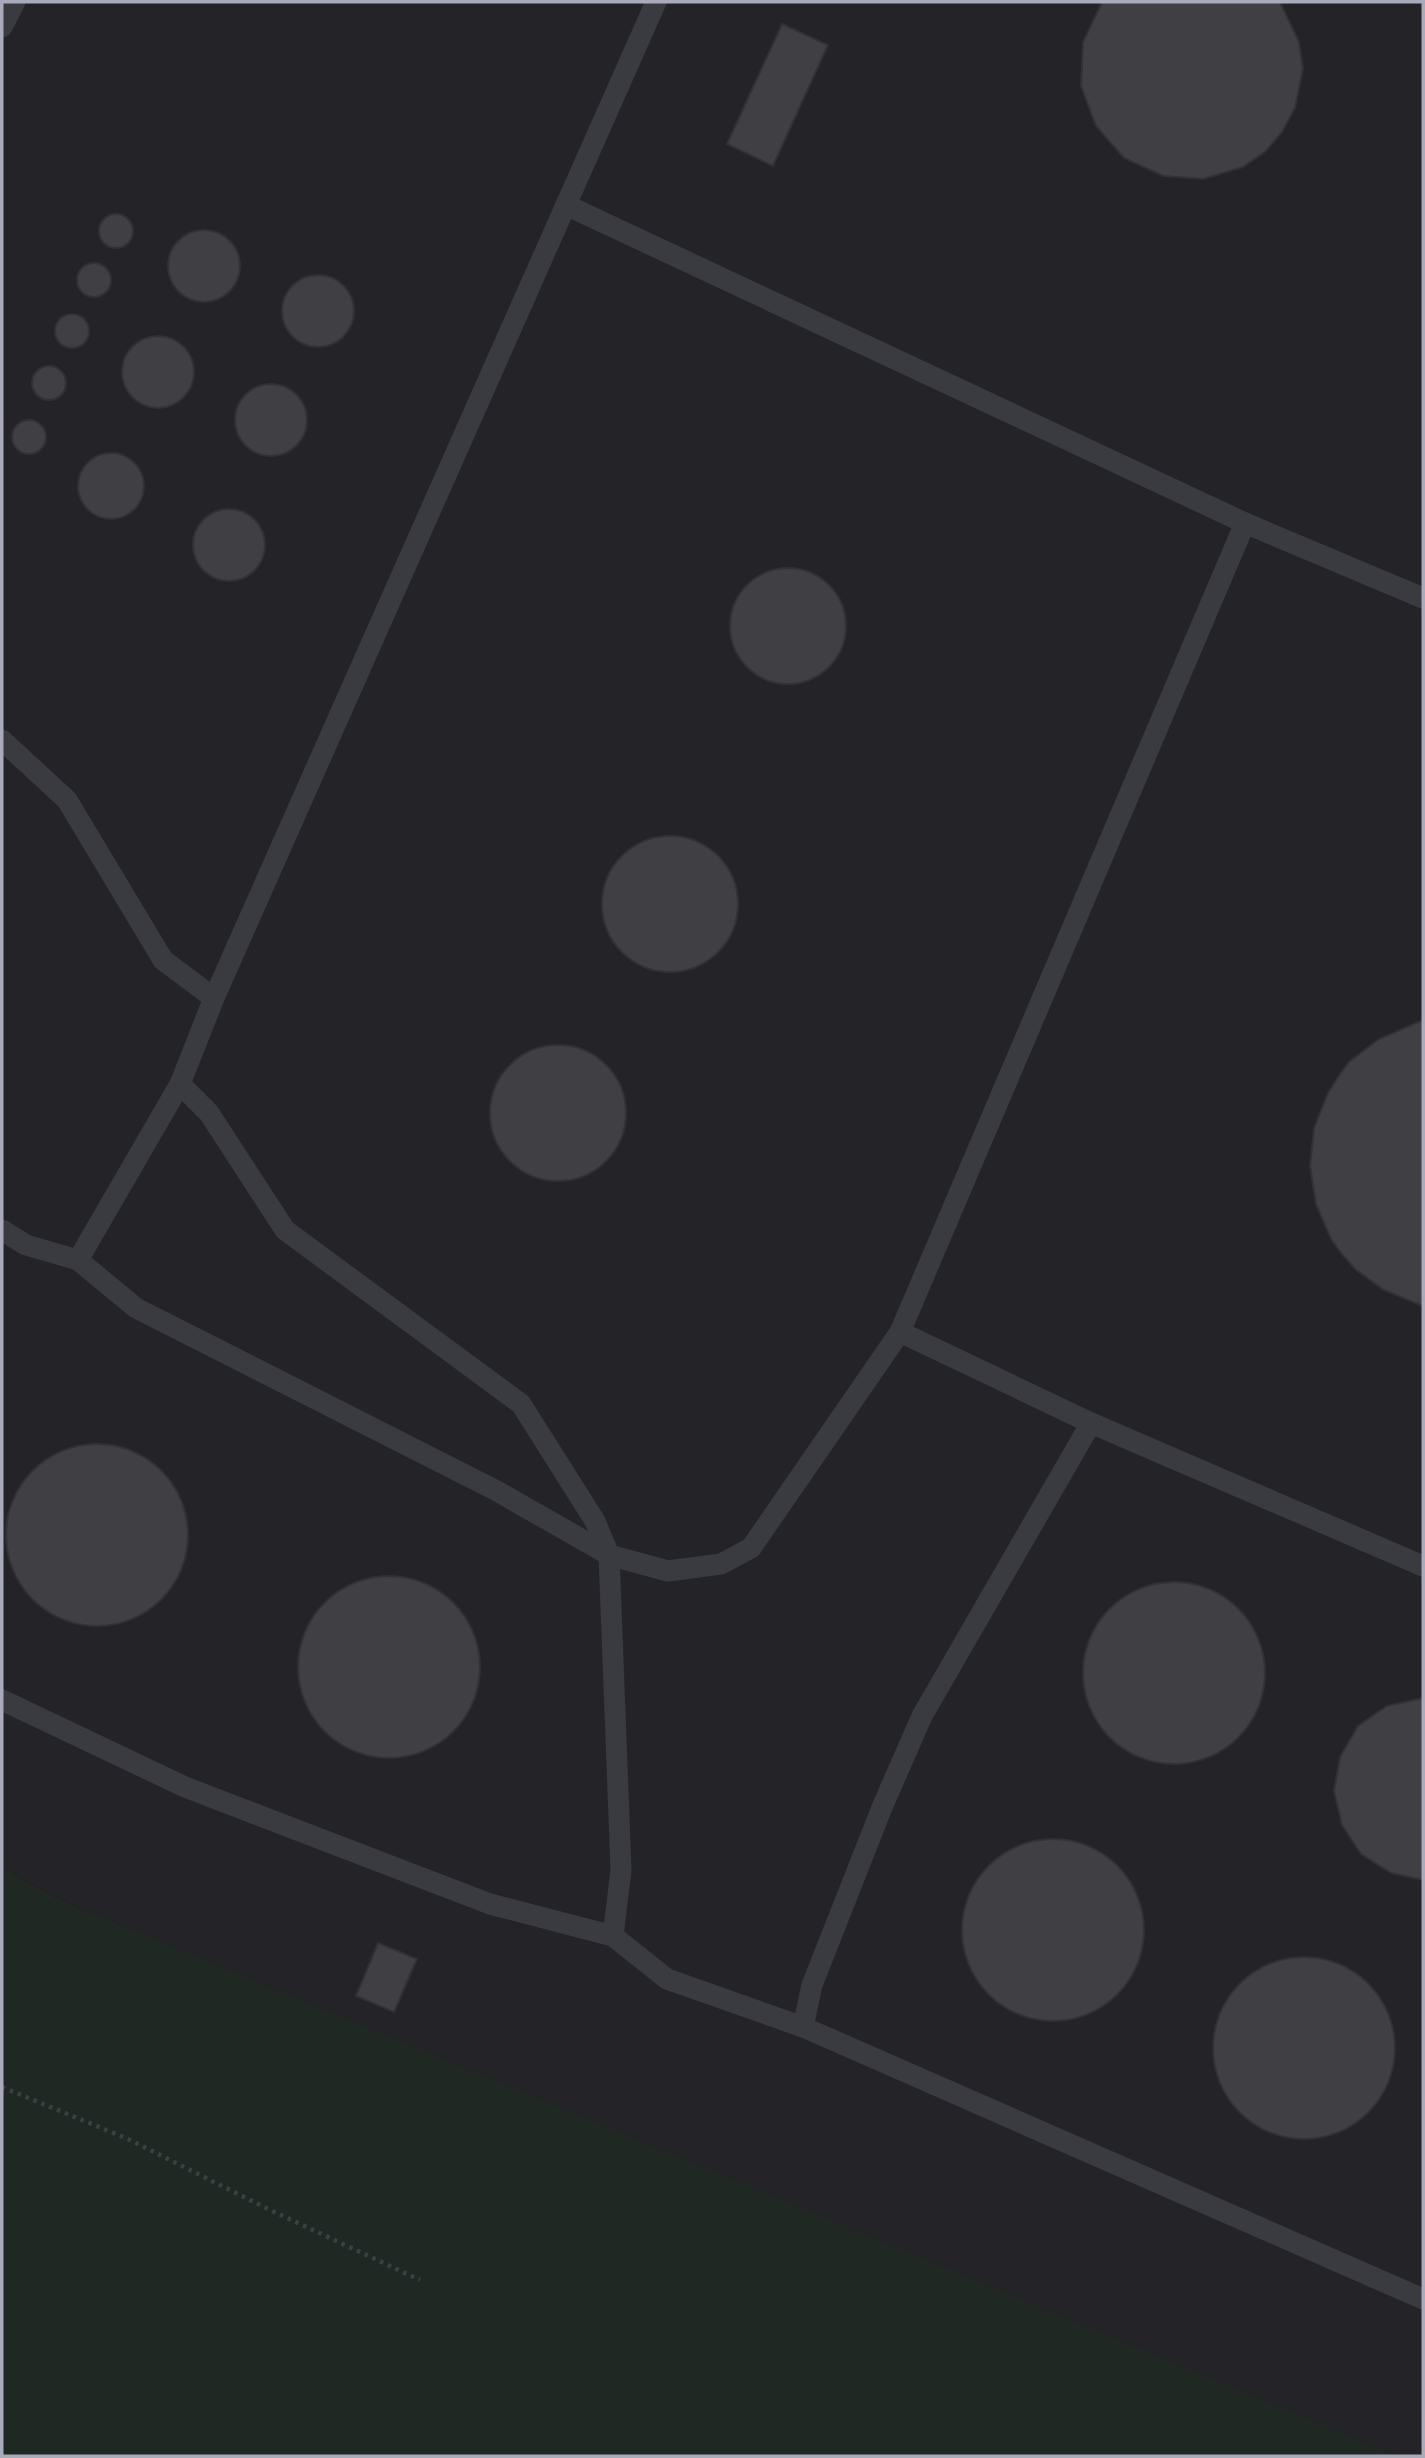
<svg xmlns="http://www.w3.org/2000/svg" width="1425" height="2458" viewBox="0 0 1425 2458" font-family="Roboto,sans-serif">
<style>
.built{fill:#242327}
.green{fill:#1f2822}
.building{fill:#3f3f44;stroke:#323136;stroke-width:2}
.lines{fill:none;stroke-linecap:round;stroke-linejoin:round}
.path{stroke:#3e3f46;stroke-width:4.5;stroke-dasharray:3.5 5;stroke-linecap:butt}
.service{stroke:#3a3a41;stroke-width:21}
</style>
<rect width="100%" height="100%" fill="#18171a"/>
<!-- built -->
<polygon class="built" points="2,2 1423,2 1423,2456 1399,2456 1132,2347 48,1894 2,1866"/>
<!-- green -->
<polygon class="green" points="2,1866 48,1894 1399,2456 2,2456"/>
<!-- building -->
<g class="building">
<polygon points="1102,2 1280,2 1299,42 1303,69 1295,108 1282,132 1266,151 1243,167 1203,179 1163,176 1124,158 1096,126 1081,86 1083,42"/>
<polygon points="782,24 828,45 773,166 727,144"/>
<circle cx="116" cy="231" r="17"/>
<circle cx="204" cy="266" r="36"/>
<circle cx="94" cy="280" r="17"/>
<circle cx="318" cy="311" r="36"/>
<circle cx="72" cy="331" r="17"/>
<circle cx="158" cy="372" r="36"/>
<circle cx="49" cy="383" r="17"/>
<circle cx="271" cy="420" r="36"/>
<circle cx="29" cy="437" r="17"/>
<circle cx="111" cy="486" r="33"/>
<circle cx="229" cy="545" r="36"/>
<circle cx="788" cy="626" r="58"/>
<circle cx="670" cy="904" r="68"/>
<polygon points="1423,1020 1423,1306 1384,1290 1355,1269 1342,1254 1331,1239 1316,1204 1310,1166 1314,1128 1328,1093 1338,1077 1349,1062 1379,1039"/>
<circle cx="558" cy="1113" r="68"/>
<circle cx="97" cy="1535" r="91"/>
<circle cx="389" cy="1667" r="91"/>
<circle cx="1174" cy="1673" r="91"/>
<polygon points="1423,1698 1423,1880 1391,1873 1361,1854 1342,1825 1334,1791 1340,1757 1358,1726 1387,1706"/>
<circle cx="1053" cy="1930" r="91"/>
<polygon points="378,1943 417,1959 394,2012 356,1996"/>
<circle cx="1304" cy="2048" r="91"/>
</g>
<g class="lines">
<!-- path -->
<polyline class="path" points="2,2087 128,2139 268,2209 420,2280"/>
<!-- service -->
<g class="service">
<polyline points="2,27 15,2"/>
<polyline points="566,205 1245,523 1423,598"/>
<polyline points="2,740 67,800 163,960 214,998"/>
<polyline points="180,1084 209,1113 285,1230 521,1404 595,1521 609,1555 621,1870 613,1936"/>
<polyline points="2,1230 26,1245 78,1260 136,1308 497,1491 609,1555 668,1571 721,1564 751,1548 900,1332 1245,523"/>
<polyline points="78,1260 180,1084 214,998 656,2"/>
<polyline points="900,1332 1091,1423 1423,1566"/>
<polyline points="2,1700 185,1787 490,1904 613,1936 667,1979 803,2027 1423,2299"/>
<polyline points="803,2027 812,1985 883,1805 922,1716 1091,1423"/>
</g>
</g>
<!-- border -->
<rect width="1425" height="2458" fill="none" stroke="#a9abba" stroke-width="7"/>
</svg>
